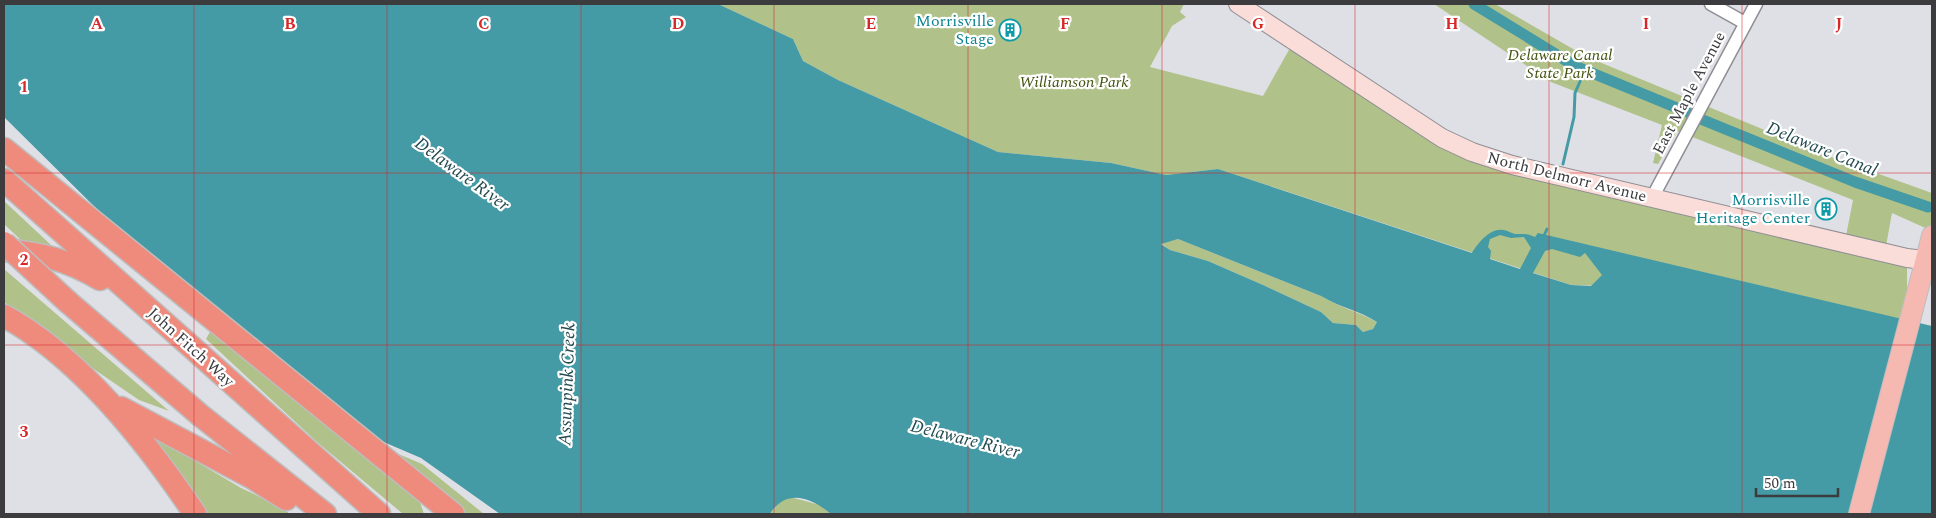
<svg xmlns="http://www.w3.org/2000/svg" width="1936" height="518" viewBox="0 0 1936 518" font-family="Spectral,serif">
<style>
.green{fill:#b0c289}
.water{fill:#449aa5;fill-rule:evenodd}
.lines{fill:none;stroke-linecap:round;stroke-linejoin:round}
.stream{stroke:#449aa5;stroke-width:3}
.canal{stroke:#449aa5;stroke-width:11}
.street-casing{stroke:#8e8e94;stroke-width:15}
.secondary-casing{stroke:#8e8e94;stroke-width:20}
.primary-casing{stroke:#bdbdbe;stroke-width:22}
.highway-casing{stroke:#bdbdbe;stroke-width:25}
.street{stroke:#fff;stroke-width:12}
.secondary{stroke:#fadcd8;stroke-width:18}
.primary{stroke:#f5b9b1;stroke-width:20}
.highway{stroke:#ef8b7d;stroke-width:22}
.highway-bridge-casing{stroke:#bdbdbe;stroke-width:25;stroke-linecap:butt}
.highway-bridge{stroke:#ef8b7d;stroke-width:22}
.grid{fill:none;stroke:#d62828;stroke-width:1;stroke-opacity:0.55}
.labels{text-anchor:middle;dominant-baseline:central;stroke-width:4.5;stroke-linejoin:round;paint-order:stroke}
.culture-label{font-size:16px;fill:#0d838f;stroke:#fff;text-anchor:end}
.park-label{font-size:16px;font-style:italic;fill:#43520f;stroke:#fff}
.street-label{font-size:16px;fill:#3c3c3f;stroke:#fff}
.water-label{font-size:18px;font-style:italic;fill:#224a4f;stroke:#fff}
.grid-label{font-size:16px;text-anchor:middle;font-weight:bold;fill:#d62828;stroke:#fff;stroke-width:4.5;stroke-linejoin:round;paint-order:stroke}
</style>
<rect width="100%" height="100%" fill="#dfe0e6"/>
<!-- green -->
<g class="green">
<polygon points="718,4 1184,4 1180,12 1186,17 1172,26 1150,67 1263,96 1294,41 1437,135 1551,174 1907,258 1907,321 1694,270 1658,280 1615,286 1571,285 1218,169 1166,175 1111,163 998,152 838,80 803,61 793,39"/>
<polygon points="1434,4 1495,4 1587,57 1823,154 1932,193 1932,231 1892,213 1886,246 1846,236 1853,200 1677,131 1658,164 1653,163 1662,125 1551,82"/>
<polygon points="4,201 51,245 50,247 23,242 4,224"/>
<path d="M1178,239L1321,296C1339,307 1359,312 1377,322L1373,329L1363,332L1356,325L1333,323L1321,312L1263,285L1208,261L1170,250L1161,243Z"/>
<polygon points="4,269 169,411 139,400 66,350 4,302"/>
<polygon points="211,330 371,457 420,502 424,514 403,514 317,442 206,339"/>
<polygon points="148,433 241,488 279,506 290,514 207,514"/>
<polygon points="382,447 422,464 484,514 464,514"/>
<polygon points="790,497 820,505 831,514 770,514 781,500"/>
</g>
<!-- water -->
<path class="water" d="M4,4H718L793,39L803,61L838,80L998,152L1111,163L1166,175L1218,169L1472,253C1478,243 1490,228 1503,230C1507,230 1511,233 1515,234C1523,234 1527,233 1535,237L1538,233L1932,326V514H831C811,497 786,488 770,514H500L421,458L379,440L105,217L4,117ZM1500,235L1511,238L1524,237L1531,248L1520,269L1490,259L1491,251L1488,247L1490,239ZM1178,239L1321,296C1339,307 1360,311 1377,322L1373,329L1363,332L1356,325L1333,323L1321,312L1263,285L1208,261L1170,250L1161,244ZM1552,249L1580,257L1585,253L1602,275L1591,286L1571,285L1533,273L1545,251Z"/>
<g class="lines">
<!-- stream -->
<g class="stream">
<polyline points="1563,164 1574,117 1575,93 1585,70"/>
<polyline points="1543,238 1547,229"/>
</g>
<!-- canal -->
<g class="canal">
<polyline points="1474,4 1575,66 1687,112"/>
<polyline points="1703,120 1855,182 1928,207"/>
</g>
<!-- street casing -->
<g class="street-casing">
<g id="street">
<polyline points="1711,4 1745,23"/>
<polyline points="1652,198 1756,4"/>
</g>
</g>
<!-- secondary casing -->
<g class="secondary-casing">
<polyline id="secondary" points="1238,4 1442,138 1472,152 1512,165 1907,258 1932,261"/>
</g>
<!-- primary casing -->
<g class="primary-casing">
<polyline id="primary" points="1859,514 1932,236"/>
</g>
<!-- highway casing -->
<g class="highway-casing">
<g id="highway">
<polyline points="4,149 453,514"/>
<polyline points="4,180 379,514"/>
<path d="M4,250C42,254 66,259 100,279"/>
<polyline points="68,302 200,415 325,514"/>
<path d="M4,316C80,357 148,444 195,514"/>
<polyline points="121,408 253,478 286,499"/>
</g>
</g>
<!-- street -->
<use href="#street" class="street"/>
<!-- secondary -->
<use href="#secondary" class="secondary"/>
<!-- primary -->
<use href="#primary" class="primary"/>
<!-- highway -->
<use href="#highway" class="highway"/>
<!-- highway-bridge casing -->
<g class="highway-bridge-casing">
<polyline id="highway-bridge" points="4,243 68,302"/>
</g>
<!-- highway-bridge -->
<use href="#highway-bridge" class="highway-bridge"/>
</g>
<!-- grid -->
<path class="grid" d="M194,4V514M387,4V514M581,4V514M774,4V514M968,4V514M1162,4V514M1355,4V514M1549,4V514M1742,4V514M4,173H1932M4,345H1932"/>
<!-- icons -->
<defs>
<g id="building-ring" transform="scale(1.125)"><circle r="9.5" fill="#fff" stroke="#0f9aa8" stroke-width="1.5"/><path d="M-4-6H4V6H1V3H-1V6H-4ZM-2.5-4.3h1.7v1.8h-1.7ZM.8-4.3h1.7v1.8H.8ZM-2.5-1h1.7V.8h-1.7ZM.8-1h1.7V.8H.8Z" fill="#0f9aa8"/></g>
</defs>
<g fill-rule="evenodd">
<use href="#building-ring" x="1010" y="30"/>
<use href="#building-ring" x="1826" y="209"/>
</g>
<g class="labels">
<!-- culture labels -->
<g class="culture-label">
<text x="994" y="21">Morrisville<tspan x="994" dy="18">Stage</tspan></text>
<text x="1810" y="200">Morrisville<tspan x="1810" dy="18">Heritage Center</tspan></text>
</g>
<!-- park labels -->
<g class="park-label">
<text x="1560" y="55">Delaware Canal<tspan x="1560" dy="18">State Park</tspan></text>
<text x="1074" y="82">Williamson Park</text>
</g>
<!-- street labels -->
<g class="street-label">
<text transform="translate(1689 93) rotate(-62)">East Maple Avenue</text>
<text transform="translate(1567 177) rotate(14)">North Delmorr Avenue</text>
<text transform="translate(191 347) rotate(42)">John Fitch Way</text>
</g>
<!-- water labels -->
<g class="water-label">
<text transform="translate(1822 149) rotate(22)">Delaware Canal</text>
<text transform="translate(462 174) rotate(36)">Delaware River</text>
<text transform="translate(567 384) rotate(-88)">Assunpink Creek</text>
<text transform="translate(965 439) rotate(14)">Delaware River</text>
</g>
</g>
<g class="grid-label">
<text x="97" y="29">A</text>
<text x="290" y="29">B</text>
<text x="484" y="29">C</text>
<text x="678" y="29">D</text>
<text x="871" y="29">E</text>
<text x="1065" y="29">F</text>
<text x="1258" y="29">G</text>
<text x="1452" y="29">H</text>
<text x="1646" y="29">I</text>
<text x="1839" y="29">J</text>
<text x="24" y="92">1</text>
<text x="24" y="265">2</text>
<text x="24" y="437">3</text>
</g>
<!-- border -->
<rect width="1936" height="518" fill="none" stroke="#3c3c3f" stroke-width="10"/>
<!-- scale -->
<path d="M1756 488v8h82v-8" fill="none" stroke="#3c3c3f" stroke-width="2.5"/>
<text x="1764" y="488" font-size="15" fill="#3c3c3f" stroke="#ffffff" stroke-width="4" paint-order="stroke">50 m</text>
</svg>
